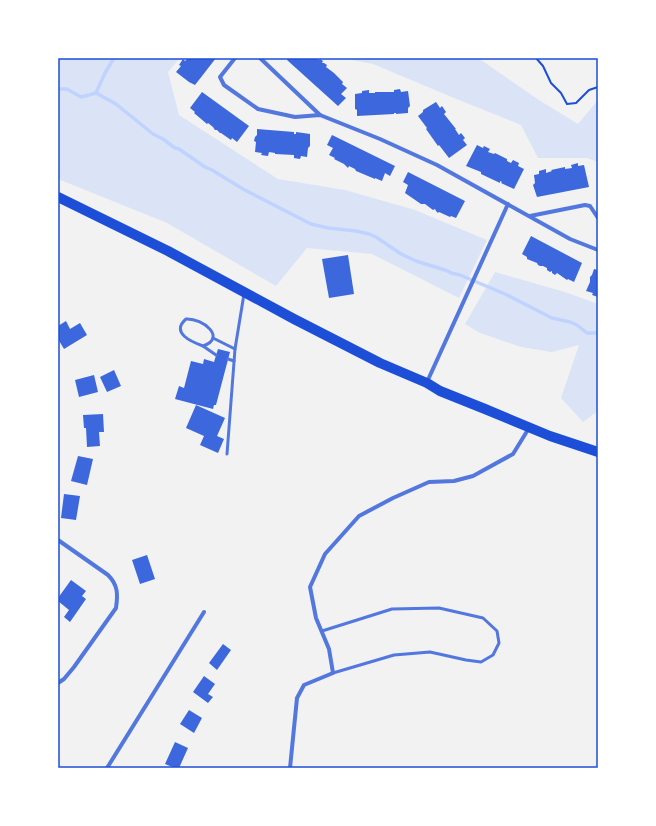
<svg xmlns="http://www.w3.org/2000/svg" width="656" height="826" viewBox="0 0 656 826" font-family="Manrope,sans-serif">
<style>
.green{fill:#dbe4f7}
.lines{fill:none;stroke-linecap:round;stroke-linejoin:round}
.stream{stroke:#bfd3fe;stroke-width:3.5}
.building{fill:#3d67dc}
.path{stroke:#1d4ed8;stroke-width:2}
.service{stroke:#5277de;stroke-width:3}
.minor{stroke:#5277de;stroke-width:4}
.primary{stroke:#1d4ed8;stroke-width:10}
.neatline{fill:none;stroke:#1d4ed8;stroke-width:1.5}
</style>
<rect width="100%" height="100%" fill="#f2f2f2"/>
<!-- green -->
<g class="green">
<polygon points="58,58 180,58 168,72 179,115 278,179 345,190 415,210 487,240 459,298 372,254 307,248 276,286 167,223 58,179"/>
<polygon points="341,58 478,58 539,100 578,124 598,100 598,162 587,158 538,158 521,125 454,98 373,64"/>
<polygon points="495,272 565,292 598,304 598,411 583,422 561,398 579,345 552,352 521,347 480,333 465,324"/>
</g>
<g class="lines">
<!-- stream -->
<g class="stream">
<polyline points="58,89 67,89 81,97 96,93 116,104 153,134 163,139 175,148 179,149 205,167 212,170 243,189 311,224 328,228 356,231 369,234 376,237 401,254 416,261 448,271 451,273 460,275 505,294 552,318 570,322 577,325 587,333 598,333"/>
<polyline points="96,93 105,73 114,58"/>
</g>
</g>
<!-- building -->
<g class="building">
<polygon points="188,58 216,58 195,85 189,82 176,72 181,66 179,65 183,59 185,61"/>
<polygon points="288,58 316,58 319,60 320,59 323,61 322,63 324,63 327,65 326,67 334,73 343,82 342,84 347,88 341,94 346,98 338,106 287,60"/>
<polygon points="400,89 401,92 408,91 410,106 408,108 408,113 396,114 396,113 394,113 394,114 357,116 357,110 355,109 355,94 362,93 362,91 369,90 369,93 375,93 375,92 394,92 394,90"/>
<polygon points="202,92 249,126 237,142 232,138 231,140 221,133 220,133 217,130 215,130 213,127 208,123 207,124 194,113 195,112 190,108"/>
<polygon points="436,102 440,108 442,106 446,112 444,114 456,129 455,129 459,135 461,133 465,138 463,140 467,145 449,158 439,145 438,146 426,129 427,128 418,116 423,112 423,110"/>
<polygon points="257,129 294,132 294,134 296,134 296,132 310,134 310,146 308,148 307,157 301,156 300,159 294,158 294,155 275,154 275,153 269,152 268,156 261,155 262,153 255,152 256,142 254,141 255,137 257,135"/>
<polygon points="332,135 395,166 390,176 385,173 382,181 375,178 375,179 356,171 355,169 349,166 348,168 344,164 334,159 335,158 329,155 333,148 327,145"/>
<polygon points="477,145 483,148 484,146 490,149 488,152 494,154 495,153 507,159 507,161 511,163 513,160 519,163 518,166 524,169 514,189 501,183 502,182 500,181 500,183 481,174 481,172 466,166"/>
<polygon points="578,163 578,166 584,165 589,187 537,197 533,185 535,183 534,175 539,174 539,171 546,169 546,173 552,171 551,170 565,167 565,169 572,168 571,165"/>
<polygon points="408,172 465,201 456,218 451,216 450,217 439,212 438,213 436,211 435,209 433,210 425,204 421,204 405,193 408,185 403,182"/>
<polygon points="531,236 582,263 574,282 568,279 567,280 557,273 555,275 552,273 552,271 550,272 547,270 547,268 543,266 540,266 538,265 537,263 527,259 527,257 522,254"/>
<polygon points="348,255 354,294 329,298 322,259"/>
<polygon points="594,269 598,270 598,297 592,295 593,293 586,291 590,282 590,277 592,275"/>
<polygon points="66,321 70,329 80,323 87,335 64,349 58,339 58,326"/>
<polygon points="218,349 230,352 216,405 214,405 213,409 175,399 179,386 184,388 191,361 203,364 204,359 214,362"/>
<polygon points="114,370 121,386 107,392 100,377"/>
<polygon points="94,375 98,392 79,397 75,380"/>
<polygon points="196,405 225,418 217,436 224,439 218,453 200,445 204,436 186,428"/>
<polygon points="103,414 104,432 99,432 100,446 87,447 86,428 84,428 83,415"/>
<polygon points="78,456 93,459 87,485 71,481"/>
<polygon points="64,494 80,496 76,520 61,518"/>
<polygon points="147,555 155,579 140,584 132,560"/>
<polygon points="71,580 86,591 82,596 86,599 70,622 64,617 69,610 58,601 58,598"/>
<polygon points="223,644 231,650 217,670 209,663"/>
<polygon points="204,676 215,684 208,694 213,697 208,703 193,692"/>
<polygon points="189,710 202,718 194,733 180,724"/>
<polygon points="175,742 188,748 179,768 175,768 165,764"/>
</g>
<g class="lines">
<!-- path -->
<polyline class="path" points="536,58 543,66 551,83 561,93 567,104 576,103 589,90 598,87"/>
<!-- service -->
<g class="service">
<path d="M186,319C203,318 227,338 203,346C192,342 170,333 186,319Z"/>
<polyline points="213,338 235,349"/>
<polyline points="203,346 216,355"/>
<polyline points="228,359 234,361"/>
<polyline points="227,454 235,349 244,294"/>
<polyline points="322,631 392,609 439,608 483,618 497,631 499,643 493,655 481,662 466,660 430,652 394,655 333,673"/>
</g>
<!-- minor -->
<g class="minor">
<polyline points="235,58 220,77 224,85 258,109 295,117 320,115 380,139 437,165 570,239 598,250"/>
<polyline points="260,58 320,115"/>
<polyline points="530,216 585,205 590,206 598,218"/>
<polyline points="427,382 508,204"/>
<path d="M58,540L108,575C118,585 118,594 116,608L74,667L64,679L58,683"/>
<polyline points="107,768 204,612"/>
<polyline points="290,768 297,698 304,685 333,673 329,649 316,618 310,587 325,554 359,516 393,498 429,482 454,481 473,476 513,454 529,428"/>
</g>
<!-- primary -->
<polyline class="primary" points="58,197 168,251 294,319 380,363 427,383 440,391 485,409 550,436 598,452"/>
</g>
<!-- border -->
<rect width="656" height="826" fill="none" stroke="#ffffff" stroke-width="118"/>
<rect x="59" y="59" width="538" height="708" class="neatline"/>
</svg>
